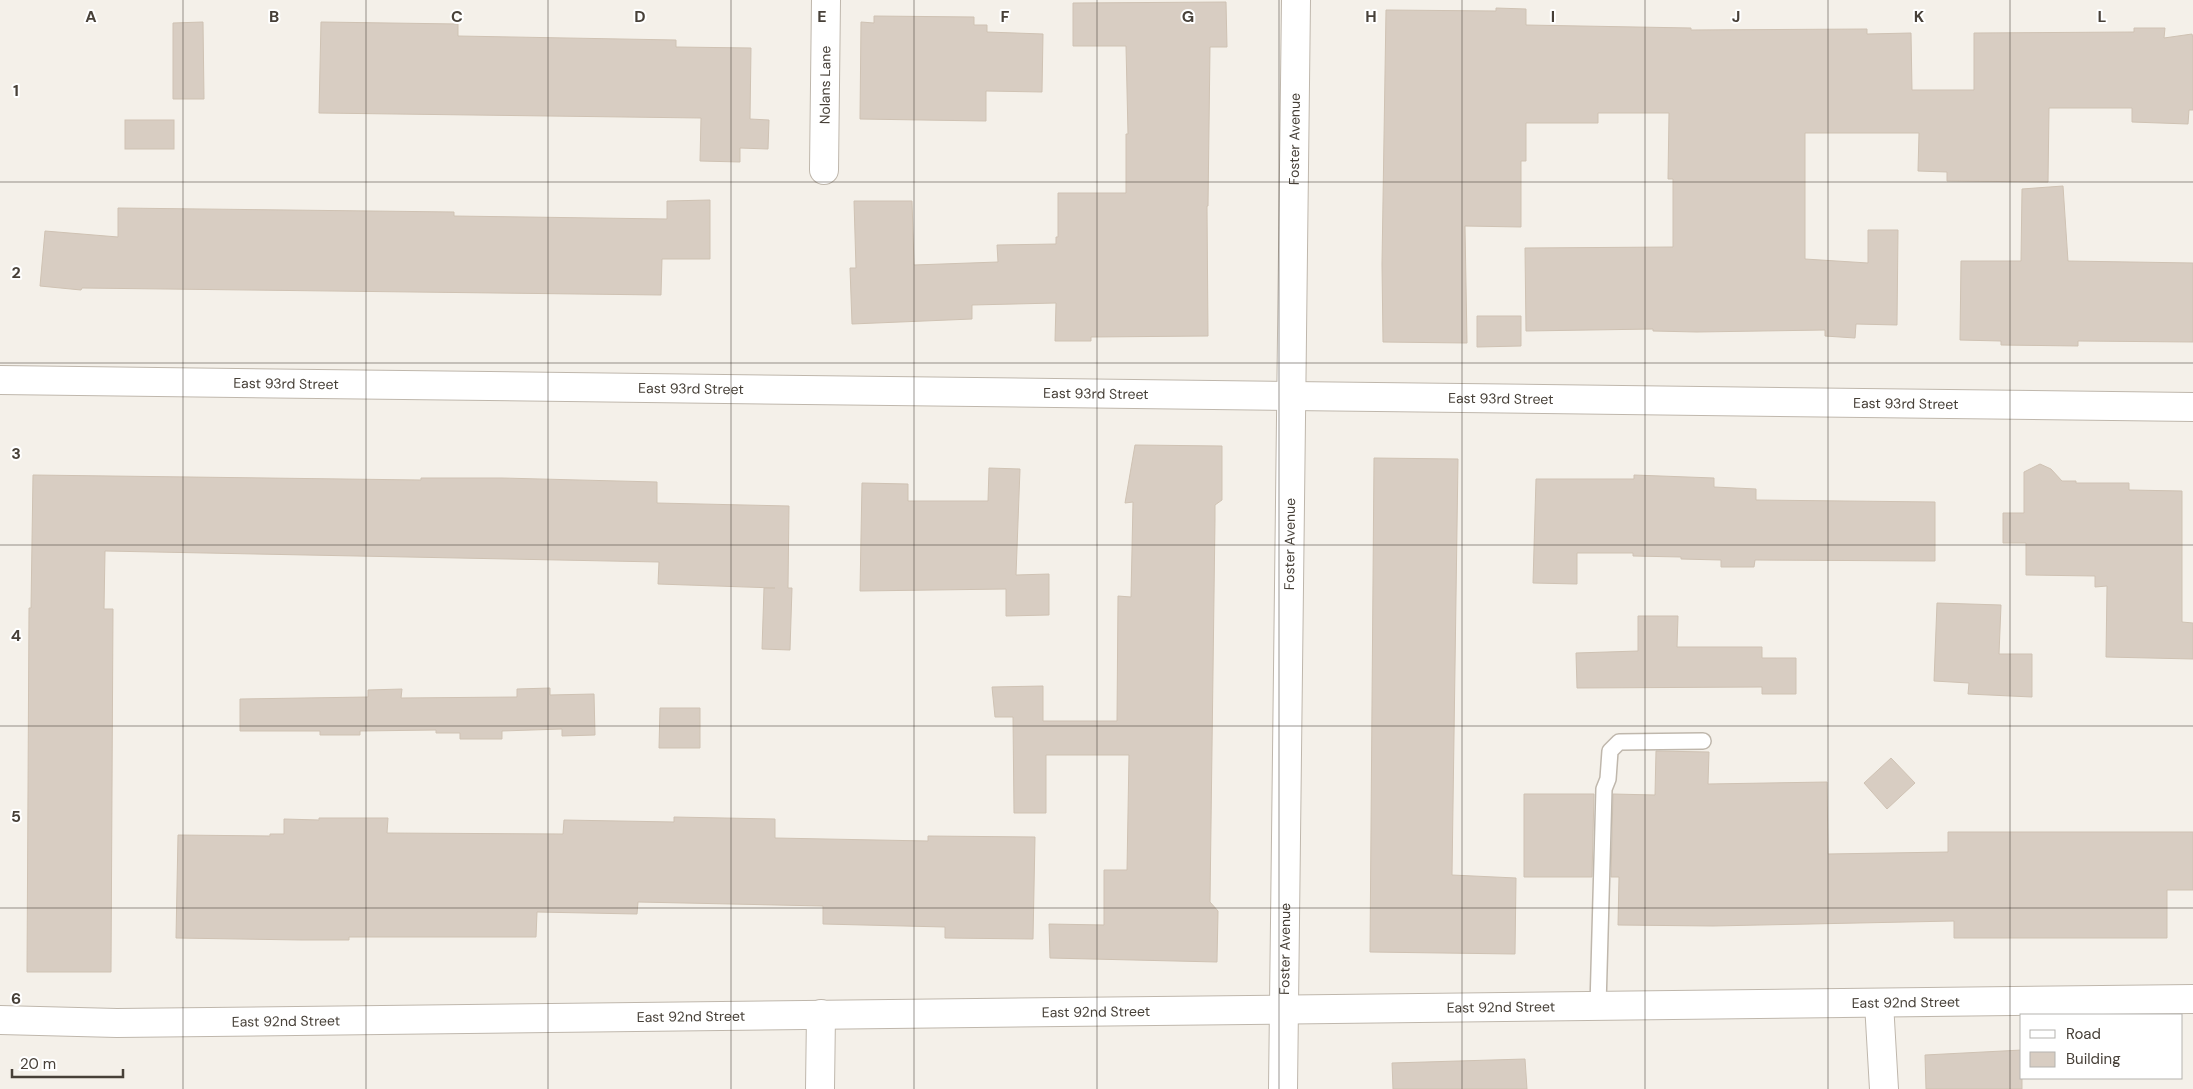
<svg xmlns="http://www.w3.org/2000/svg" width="2193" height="1089" viewBox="0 0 2193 1089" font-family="'DM Sans',sans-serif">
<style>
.building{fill:#d8cdc2;stroke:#cfc2b3}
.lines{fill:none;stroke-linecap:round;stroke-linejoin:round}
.service-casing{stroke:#bfb7ac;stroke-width:18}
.minor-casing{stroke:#bfb7ac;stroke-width:30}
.service{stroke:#fff;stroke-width:15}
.minor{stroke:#fff;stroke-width:28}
.grid{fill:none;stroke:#474038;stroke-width:1;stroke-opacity:0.55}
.labels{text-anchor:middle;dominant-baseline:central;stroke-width:4;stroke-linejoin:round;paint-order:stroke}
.street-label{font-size:14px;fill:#474038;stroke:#fff}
.grid-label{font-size:16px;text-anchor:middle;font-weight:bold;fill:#474038;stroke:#fff;stroke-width:4;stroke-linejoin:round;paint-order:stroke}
</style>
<rect width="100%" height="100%" fill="#f4f0e9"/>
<!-- building -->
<g class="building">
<polygon points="1226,2 1227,47 1210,47 1208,206 1207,206 1208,336 1091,337 1091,341 1055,341 1056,303 972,305 972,319 852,324 850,268 856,268 854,201 912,201 914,265 998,262 997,245 1056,244 1056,237 1058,237 1058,193 1126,193 1126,134 1128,134 1126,46 1073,46 1073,3"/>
<polygon points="1496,8 1526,9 1526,25 1691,28 1691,30 1867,29 1867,34 1911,33 1912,90 1974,90 1974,33 2134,32 2134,28 2165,28 2164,38 2192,34 2193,38 2193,110 2189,110 2188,124 2132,122 2132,108 2049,108 2048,182 1947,181 1947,172 1918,171 1919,133 1805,133 1805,259 1868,263 1868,230 1898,230 1897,325 1856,324 1855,338 1825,336 1825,330 1697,332 1653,331 1653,329 1526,331 1525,248 1673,247 1673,179 1668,179 1669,113 1598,113 1598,123 1526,123 1526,161 1521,161 1521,227 1465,226 1467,343 1383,342 1382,264 1386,10 1496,11"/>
<polygon points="874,16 974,17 974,25 987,25 987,32 1043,34 1042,92 986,91 986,121 860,119 861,22 874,23"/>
<polygon points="203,22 204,99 173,99 173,23"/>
<polygon points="321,22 458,24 458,36 676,40 676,47 751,48 750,119 769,120 768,149 740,148 740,162 700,161 701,118 319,113"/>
<rect x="125" y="120" width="49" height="29"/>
<polygon points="2063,186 2068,261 2193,263 2193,342 2078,341 2078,346 2001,345 2001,341 1960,340 1961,261 2021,261 2022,189"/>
<polygon points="710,200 710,259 662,259 661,295 82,288 81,290 40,286 45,231 118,237 118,208 454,212 454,216 667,219 667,201"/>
<polygon points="1477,316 1521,316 1521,346 1477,347"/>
<polygon points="1135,445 1222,446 1222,500 1215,505 1215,519 1210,902 1218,911 1217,962 1050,958 1049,924 1104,925 1104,870 1127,870 1129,755 1046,755 1046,813 1014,813 1013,717 995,717 992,687 1043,686 1043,721 1117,721 1118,596 1131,597 1133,502 1125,503"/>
<polygon points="1374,458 1458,459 1452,875 1516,878 1515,954 1370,952"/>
<polygon points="2040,464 2051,469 2062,481 2076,481 2076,483 2129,483 2129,490 2182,491 2182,622 2193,623 2193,659 2106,657 2107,586 2095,587 2095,576 2026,575 2026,543 2003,543 2003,513 2024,513 2024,472"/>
<polygon points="989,468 1020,469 1016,575 1049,574 1049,615 1006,616 1006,589 860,591 862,483 908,484 908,501 988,501"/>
<polygon points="33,475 421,480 421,478 502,478 657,482 657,503 789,506 788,588 792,588 790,650 762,649 764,588 775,588 658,584 659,562 105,551 104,609 113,609 111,972 27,972 29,608 31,608"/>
<polygon points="1634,475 1714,478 1714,487 1756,489 1756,500 1935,502 1935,561 1755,560 1754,567 1721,567 1721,560 1681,559 1681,557 1633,556 1633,553 1577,553 1577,584 1533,583 1536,479 1634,479"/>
<polygon points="1937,603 2001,605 1999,654 2032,654 2032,697 1968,694 1969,683 1934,681"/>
<polygon points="1638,616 1678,616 1677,647 1762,647 1762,658 1796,658 1796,694 1762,694 1762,687 1577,688 1576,653 1638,651"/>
<polygon points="550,688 550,695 594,694 595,735 562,736 562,729 502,731 502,739 460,739 460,733 436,733 436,730 360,731 360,735 320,735 320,731 240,731 240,699 368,697 368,690 402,689 401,698 517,697 517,689"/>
<polygon points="660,708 700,708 700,748 659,748"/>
<polygon points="1656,751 1709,752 1708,784 1827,782 1828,854 1948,852 1948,832 2193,832 2193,890 2167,890 2167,938 1954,938 1954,921 1713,926 1618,925 1619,877 1611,877 1613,794 1655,795"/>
<polygon points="1891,758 1915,783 1887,809 1864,783"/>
<polygon points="1524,794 1594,794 1592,877 1524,877"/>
<polygon points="674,817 775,819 775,838 928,841 928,836 1035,837 1033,939 945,938 945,927 823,924 823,906 638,902 637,914 537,912 536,937 349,937 349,940 302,940 176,938 178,835 270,836 270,834 284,834 284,819 319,820 319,818 388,818 387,833 563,834 564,820 674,822"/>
<polygon points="2022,1050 2022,1089 1926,1089 1925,1055"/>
<polygon points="1525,1059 1527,1089 1393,1089 1392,1063"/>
</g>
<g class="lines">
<!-- service casing -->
<g class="service-casing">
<polyline id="service" points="1598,1006 1604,789 1608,779 1610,751 1619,742 1703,741"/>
</g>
<!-- minor casing -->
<g class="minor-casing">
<g id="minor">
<path id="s1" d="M824,170L826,0"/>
<path id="s2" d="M0,380L2193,407"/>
<polyline points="1879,1003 1884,1089"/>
<path id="s3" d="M0,1020L117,1023L2193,999"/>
<polyline points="820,1089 821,1014"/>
<path id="s4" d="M1283,1089L1296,0"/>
</g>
</g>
<!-- service -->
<use href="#service" class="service"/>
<!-- minor -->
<use href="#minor" class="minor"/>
</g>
<!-- grid -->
<path class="grid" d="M183,0V1089M366,0V1089M548,0V1089M731,0V1089M914,0V1089M1097,0V1089M1279,0V1089M1462,0V1089M1645,0V1089M1828,0V1089M2010,0V1089M0,182H2193M0,363H2193M0,545H2193M0,726H2193M0,908H2193"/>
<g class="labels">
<!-- street labels -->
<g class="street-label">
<text stroke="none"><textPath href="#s1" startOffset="85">Nolans Lane</textPath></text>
<text stroke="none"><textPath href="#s4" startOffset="950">Foster Avenue</textPath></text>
<text stroke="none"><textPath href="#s2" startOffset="286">East 93rd Street</textPath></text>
<text stroke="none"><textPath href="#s2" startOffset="691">East 93rd Street</textPath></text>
<text stroke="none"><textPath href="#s2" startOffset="1096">East 93rd Street</textPath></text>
<text stroke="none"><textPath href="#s2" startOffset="1501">East 93rd Street</textPath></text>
<text stroke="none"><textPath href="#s2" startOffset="1906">East 93rd Street</textPath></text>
<text stroke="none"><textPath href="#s4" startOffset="545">Foster Avenue</textPath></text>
<text stroke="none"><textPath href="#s4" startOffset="140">Foster Avenue</textPath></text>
<text stroke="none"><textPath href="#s3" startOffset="1906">East 92nd Street</textPath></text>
<text stroke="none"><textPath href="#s3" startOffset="1501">East 92nd Street</textPath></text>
<text stroke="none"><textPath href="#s3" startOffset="1096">East 92nd Street</textPath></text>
<text stroke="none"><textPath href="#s3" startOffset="691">East 92nd Street</textPath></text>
<text stroke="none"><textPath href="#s3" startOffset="286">East 92nd Street</textPath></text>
</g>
</g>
<g class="grid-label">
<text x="91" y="22">A</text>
<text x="274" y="22">B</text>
<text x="457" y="22">C</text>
<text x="640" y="22">D</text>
<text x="822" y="22">E</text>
<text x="1005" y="22">F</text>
<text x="1188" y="22">G</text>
<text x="1371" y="22">H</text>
<text x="1553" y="22">I</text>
<text x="1736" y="22">J</text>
<text x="1919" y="22">K</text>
<text x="2102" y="22">L</text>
<text x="16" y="96">1</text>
<text x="16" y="278">2</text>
<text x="16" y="459">3</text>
<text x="16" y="641">4</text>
<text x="16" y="822">5</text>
<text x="16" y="1004">6</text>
</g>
<!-- legend -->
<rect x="2020" y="1014" width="162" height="65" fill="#ffffff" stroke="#b5b3af"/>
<rect x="2030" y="1030" width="25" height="8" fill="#ffffff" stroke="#b5b3af"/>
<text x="2066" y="1039" font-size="15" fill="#474038">Road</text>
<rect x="2030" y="1052" width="25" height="15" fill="#d8cdc2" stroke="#b5b3af"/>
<text x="2066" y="1064" font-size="15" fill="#474038">Building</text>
<!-- scale -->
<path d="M12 1069v8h111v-8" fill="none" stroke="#474038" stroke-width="2.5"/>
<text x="20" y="1069" font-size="15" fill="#474038" stroke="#ffffff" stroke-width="4" paint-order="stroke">20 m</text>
</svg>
